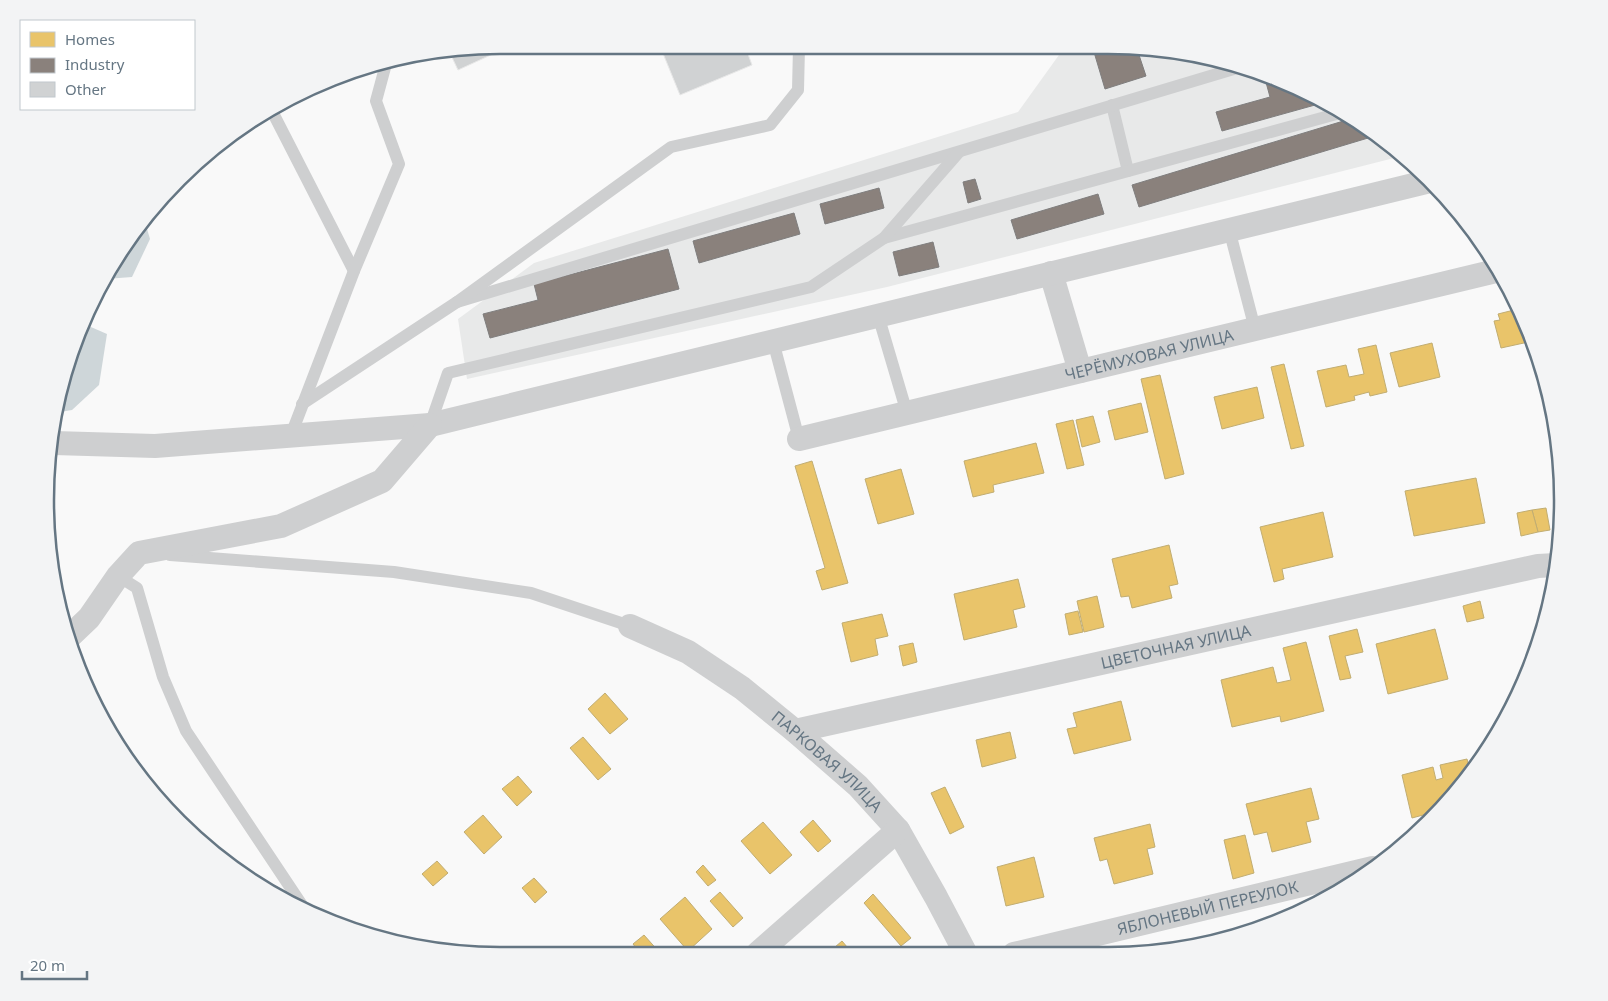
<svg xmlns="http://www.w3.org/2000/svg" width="1608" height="1001" viewBox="0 0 1608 1001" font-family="'Noto Sans',sans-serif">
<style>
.built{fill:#e8e9e9}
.water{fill:#ced6d9}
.homes{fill:#e9c46a;stroke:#c1ad72}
.industry{fill:#8a817c;stroke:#7f7e7e}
.building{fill:#d0d2d3;stroke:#e8e8e8}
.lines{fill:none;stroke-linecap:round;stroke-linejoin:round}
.lane{stroke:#cecfd0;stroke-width:12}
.street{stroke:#cecfd0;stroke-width:24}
.labels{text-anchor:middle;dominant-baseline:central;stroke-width:5;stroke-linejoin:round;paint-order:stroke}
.street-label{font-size:16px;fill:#657683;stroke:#fff}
.rim{fill:none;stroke:#657683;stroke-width:2.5}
</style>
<rect width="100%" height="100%" fill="#f9f9f9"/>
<!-- built -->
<polygon class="built" points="1064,48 1167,49 1282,80 1385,139 1402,156 887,287 467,379 458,319 534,263 1018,112"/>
<!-- water -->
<g class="water">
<polygon points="145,222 150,239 132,277 106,279 122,247"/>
<polygon points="84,324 107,334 99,385 72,410 60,412 69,354"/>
</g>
<!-- homes -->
<g class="homes">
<polygon points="1518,309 1533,341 1501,348 1494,321 1500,320 1498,314"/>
<polygon points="1432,343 1440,377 1399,387 1390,353"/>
<polygon points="1376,345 1387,392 1370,396 1369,392 1354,396 1355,400 1326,407 1317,371 1346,365 1349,377 1364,374 1358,349"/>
<polygon points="1284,364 1304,446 1291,449 1271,367"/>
<polygon points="1160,375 1184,474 1165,479 1141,379"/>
<polygon points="1257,387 1264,418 1222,429 1214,397"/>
<polygon points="1141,403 1148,432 1115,440 1108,411"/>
<polygon points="1093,416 1100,442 1082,447 1076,420"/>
<polygon points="1073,420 1084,465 1067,469 1056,424"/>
<polygon points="1036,443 1044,473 993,485 994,492 973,497 964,461"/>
<polygon points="812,461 848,583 822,590 816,571 825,568 795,466"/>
<polygon points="901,469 914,514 878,524 865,479"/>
<polygon points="1476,478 1485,523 1414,536 1405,491"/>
<polygon points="1546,508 1550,530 1538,532 1532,510"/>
<polygon points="1532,510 1538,532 1521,536 1517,513"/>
<polygon points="1323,512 1333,557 1282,569 1284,579 1274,582 1260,527"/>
<polygon points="1169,545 1178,584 1169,586 1172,598 1132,608 1129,596 1121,597 1112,559"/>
<polygon points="1018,579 1025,607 1013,610 1017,627 964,640 954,594"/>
<polygon points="1097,596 1104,627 1084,632 1077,601"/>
<polygon points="1480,601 1484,618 1467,622 1463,606"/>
<polygon points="1078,611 1083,632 1069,635 1065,614"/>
<polygon points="882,614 888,636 875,639 878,655 851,662 842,623"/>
<polygon points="1357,629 1363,652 1345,656 1351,678 1340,680 1329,636"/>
<polygon points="1435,629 1448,679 1388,694 1376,644"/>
<polygon points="1306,642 1324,711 1281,722 1280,716 1232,727 1221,680 1273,667 1277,683 1291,680 1283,648"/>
<polygon points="913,643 917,662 903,666 899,646"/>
<polygon points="605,693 628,719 610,734 588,709"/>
<polygon points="1121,701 1131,740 1074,754 1067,729 1077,727 1073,713"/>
<polygon points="1010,732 1016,758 982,767 976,740"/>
<polygon points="583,737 611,769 598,780 570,748"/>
<polygon points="1467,759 1471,774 1469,778 1438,811 1412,818 1402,775 1433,767 1436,780 1443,778 1440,765"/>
<polygon points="518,776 532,792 517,806 502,789"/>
<polygon points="945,787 964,827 950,834 931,793"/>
<polygon points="1311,788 1319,819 1306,822 1311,842 1272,852 1267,832 1254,835 1246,804"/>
<polygon points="483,815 502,837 484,854 464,832"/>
<polygon points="813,820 831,841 818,852 800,832"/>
<polygon points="763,822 792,855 770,874 741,841"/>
<polygon points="1150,824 1155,847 1147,849 1153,874 1114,884 1107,859 1100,861 1094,838"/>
<polygon points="1245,835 1254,873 1233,879 1224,840"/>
<polygon points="1034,857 1044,897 1006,906 997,867"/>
<polygon points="437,861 448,873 433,886 422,874"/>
<polygon points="703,865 716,880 708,886 696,872"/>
<polygon points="534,878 547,892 535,903 522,888"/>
<polygon points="720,892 743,918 733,927 710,901"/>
<polygon points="873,894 911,938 901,946 864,903"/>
<polygon points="685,897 712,929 688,951 660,919"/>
<polygon points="644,935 660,953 640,953 633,944"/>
<polygon points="842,941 853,954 827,954"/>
<polygon points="1175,942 1176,947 1138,955 1130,955 1129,952"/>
</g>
<!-- industry -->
<g class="industry">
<polygon points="1103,48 1137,49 1146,76 1105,89 1094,52"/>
<polygon points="1264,75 1282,80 1313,98 1315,105 1222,131 1216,112 1270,97"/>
<polygon points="1350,119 1378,135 1139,207 1132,185"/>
<polygon points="975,179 981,199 968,203 963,182"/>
<polygon points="879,188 884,208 825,224 820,204"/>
<polygon points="1098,194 1104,214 1017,239 1011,220"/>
<polygon points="794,213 800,234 699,263 693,241"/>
<polygon points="933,242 939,267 899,276 893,252"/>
<polygon points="668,249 679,289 490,338 483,314 538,300 534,284"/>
</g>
<!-- building -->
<g class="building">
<polygon points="491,46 495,53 458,70 450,53"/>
<polygon points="660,46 745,46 752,65 680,95"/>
</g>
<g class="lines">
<!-- lane -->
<g class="lane">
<polyline points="1112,105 1128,171"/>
<polyline points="273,113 354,271"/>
<polyline points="1229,229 1255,329"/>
<polyline points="884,238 1340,113"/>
<polyline points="457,302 1237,68"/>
<polyline points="878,315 907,413"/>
<polyline points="773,341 799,439"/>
<polyline points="302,404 457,302 671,147 770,125 798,90 799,47"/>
<polyline points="430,425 448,373 811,287 884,238 959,152"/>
<polyline points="291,435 354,271 399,164 376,101 386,64"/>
<polyline points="170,555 394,572 531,593 630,626"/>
<polyline points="118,576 137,588 163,677 186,731 304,908"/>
</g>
<!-- street -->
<g class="street">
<polyline points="1051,273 1080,371"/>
<path id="s1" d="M799,439L1500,270"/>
<polyline points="54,443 155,446 430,425 1430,181"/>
<path id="s2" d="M630,626L688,652L742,688L795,731L858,786L898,830L936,897L966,954"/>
<polyline points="68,638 89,618 118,576 139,553 281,526 382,481 430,425"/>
<path id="s3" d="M795,731L1538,566L1556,565"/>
<polyline points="758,953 898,830"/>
<path id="s4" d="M1014,954L1373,868"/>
</g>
</g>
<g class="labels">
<!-- street labels -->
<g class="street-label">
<text stroke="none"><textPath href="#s1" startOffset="360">ЧЕРЁМУХОВАЯ УЛИЦА</textPath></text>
<text stroke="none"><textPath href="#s3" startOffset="390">ЦВЕТОЧНАЯ УЛИЦА</textPath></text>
<text stroke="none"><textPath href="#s2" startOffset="241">ПАРКОВАЯ УЛИЦА</textPath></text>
<text stroke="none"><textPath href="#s4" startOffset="199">ЯБЛОНЕВЫЙ ПЕРЕУЛОК</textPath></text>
</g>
</g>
<!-- crop -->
<path d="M0 0H1608V1001H0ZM500 54H1108A446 446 0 0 1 1554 500V501A446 446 0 0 1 1108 947H500A446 446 0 0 1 54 501V500A446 446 0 0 1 500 54Z" fill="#f3f4f5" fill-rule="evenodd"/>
<path class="rim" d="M500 54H1108A446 446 0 0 1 1554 500V501A446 446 0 0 1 1108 947H500A446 446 0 0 1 54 501V500A446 446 0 0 1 500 54Z"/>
<!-- legend -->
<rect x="20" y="20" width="175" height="90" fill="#ffffff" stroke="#c1c8cd"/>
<rect x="30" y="32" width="25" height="15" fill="#e9c46a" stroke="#c1c8cd"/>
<text x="65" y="45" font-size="15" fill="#657683">Homes</text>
<rect x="30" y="58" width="25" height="15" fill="#8a817c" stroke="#c1c8cd"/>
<text x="65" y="70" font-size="15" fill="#657683">Industry</text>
<rect x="30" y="82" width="25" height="15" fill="#d0d2d3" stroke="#c1c8cd"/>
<text x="65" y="95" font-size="15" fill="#657683">Other</text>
<!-- scale -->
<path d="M22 971v8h65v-8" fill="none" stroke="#657683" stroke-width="2.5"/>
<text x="30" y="971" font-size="15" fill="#657683" stroke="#ffffff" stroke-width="4" paint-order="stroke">20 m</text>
</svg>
